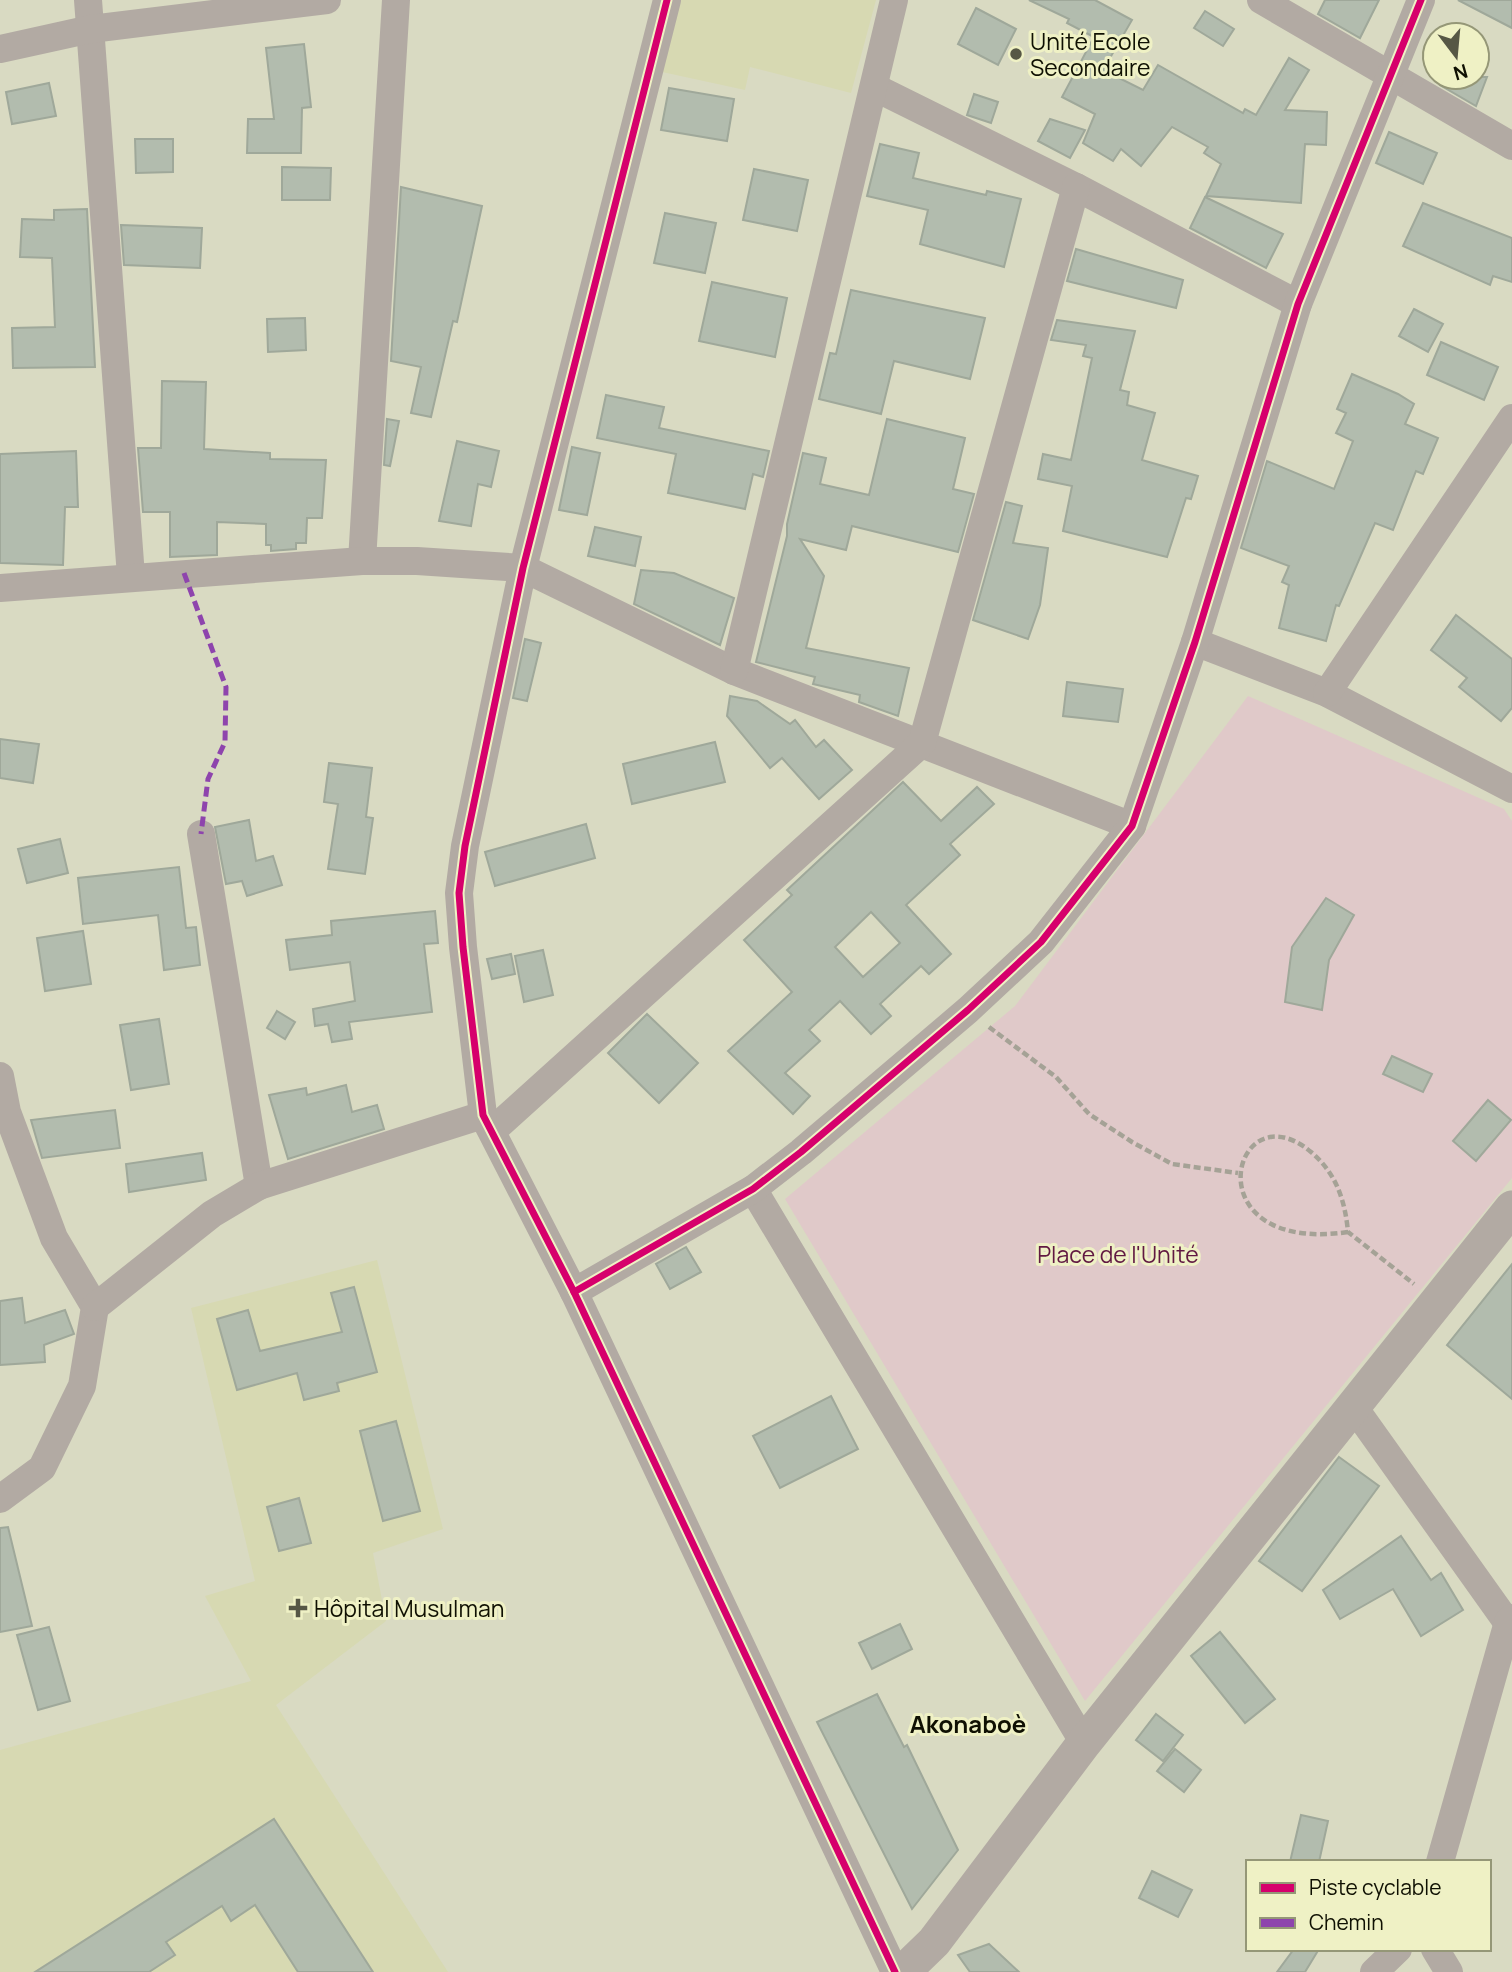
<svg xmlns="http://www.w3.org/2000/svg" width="1512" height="1972" viewBox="0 0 1512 1972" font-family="Manrope,sans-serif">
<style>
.built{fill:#d7d9b2}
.green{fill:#e0c9c9}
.building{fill:#b2bcae;stroke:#9fa89a;stroke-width:2;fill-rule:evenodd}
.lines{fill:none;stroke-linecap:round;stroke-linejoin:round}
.path{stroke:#a5a296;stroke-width:4.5;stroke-dasharray:7 3.5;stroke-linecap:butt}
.minor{stroke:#b2aaa3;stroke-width:28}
.tertiary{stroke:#b2aaa3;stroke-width:35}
.quiet{stroke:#8e44ad;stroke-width:5;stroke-dasharray:10 5;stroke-linecap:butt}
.cycleway-casing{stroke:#eff1c5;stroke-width:11}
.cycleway{stroke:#d6006c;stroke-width:7}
.poi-dot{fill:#565745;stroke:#eff1c5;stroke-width:2.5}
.labels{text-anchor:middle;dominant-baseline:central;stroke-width:6;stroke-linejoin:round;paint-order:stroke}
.poi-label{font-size:23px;fill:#0f1002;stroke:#eff1c5;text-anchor:start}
.park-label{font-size:23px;fill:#611942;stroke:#eff1c5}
.neighbourhood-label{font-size:24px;font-weight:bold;fill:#0f1002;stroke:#eff1c5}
</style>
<rect width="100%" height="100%" fill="#d9dac2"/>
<!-- built -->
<g class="built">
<polygon points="672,0 876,0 851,93 750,67 745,90 653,70"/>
<polygon points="377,1260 443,1529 373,1553 386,1621 276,1705 448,1972 0,1972 0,1750 251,1681 205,1596 255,1581 191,1308"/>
</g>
<!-- green -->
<polygon class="green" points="1248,696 1504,809 1512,821 1512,1178 1085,1701 785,1199 1015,1006"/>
<!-- building -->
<g class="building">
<polygon points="1029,0 1095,0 1132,20 1103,70 1143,90 1158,65 1243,113 1245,109 1256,115 1289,58 1309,70 1285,110 1327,112 1326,145 1305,144 1301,203 1206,196 1221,164 1204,153 1208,147 1172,127 1141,166 1121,149 1113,161 1083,143 1095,114 1062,97 1094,37 1067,23 1069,19"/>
<polygon points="1325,0 1379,0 1360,38 1318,14"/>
<polygon points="1458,0 1512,0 1512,28"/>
<polygon points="976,8 1016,29 998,65 958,44"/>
<polygon points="1205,11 1234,29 1223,46 1194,28"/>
<polygon points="304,44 311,107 302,108 301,153 247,153 248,119 274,119 266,48"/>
<polygon points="1443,77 1487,77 1476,106 1440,85"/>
<polygon points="49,83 56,116 12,124 6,92"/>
<polygon points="669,88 734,99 727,141 661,130"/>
<polygon points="974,94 998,102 991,123 967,115"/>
<polygon points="1050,119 1085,130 1070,158 1038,141"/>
<polygon points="1389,132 1437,153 1423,184 1376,163"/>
<polygon points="135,139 173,139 173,172 136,173"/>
<polygon points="880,144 919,153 913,178 986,195 987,191 1021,199 1004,267 920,244 928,210 867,196"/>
<polygon points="282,167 331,168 330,200 282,200"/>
<polygon points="754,169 808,180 797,231 743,220"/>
<polygon points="401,187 482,206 457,322 453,321 431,417 411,413 421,367 391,361"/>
<polygon points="1205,197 1283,234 1266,268 1190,228"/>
<polygon points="1423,203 1512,238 1512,282 1493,276 1490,285 1403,246"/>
<polygon points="87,209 95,367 13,368 12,328 55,327 52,258 20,257 22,219 54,220 54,210"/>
<polygon points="665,213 716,223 705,273 654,263"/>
<polygon points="121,225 202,228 200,268 124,265"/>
<polygon points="1076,249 1183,280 1176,308 1067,281"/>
<polygon points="712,282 787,298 775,357 699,341"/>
<polygon points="851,290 985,318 970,379 894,361 881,414 819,399 830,353 836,354"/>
<polygon points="1414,309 1443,324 1428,352 1399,336"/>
<polygon points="305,318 306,350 268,352 267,319"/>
<polygon points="1057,320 1135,331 1120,390 1129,392 1127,405 1155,413 1142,460 1198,476 1191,499 1186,498 1167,557 1063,531 1072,486 1038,479 1043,454 1071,460 1092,358 1083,356 1086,345 1051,340"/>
<polygon points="1441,342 1498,367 1484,400 1427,375"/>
<polygon points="1352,374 1398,394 1414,404 1405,424 1438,438 1423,474 1416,471 1393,530 1375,523 1339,606 1336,605 1326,641 1279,628 1289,585 1282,582 1289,566 1241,548 1267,461 1334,489 1353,441 1336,433 1346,413 1337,409"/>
<polygon points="162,381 206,382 204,449 270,453 270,459 326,460 322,518 307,518 306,543 296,543 296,549 271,551 271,545 266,545 266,524 217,522 217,555 170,557 170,512 143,512 138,448 161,448"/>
<polygon points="606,395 664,407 659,428 769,451 763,477 753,474 745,509 668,493 676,454 597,438"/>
<polygon points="387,419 399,421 390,466 384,465"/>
<polygon points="887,419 965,438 953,489 974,494 958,552 852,526 846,550 800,539 824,576 806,648 909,668 898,716 859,702 860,695 813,684 815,677 756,662 787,536 787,524 803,453 826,458 820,484 869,495"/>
<polygon points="457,441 499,451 491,487 478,484 471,526 439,521"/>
<polygon points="572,447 600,453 587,515 559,510"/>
<polygon points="76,451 78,507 65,507 63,565 0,563 0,454"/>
<polygon points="1006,502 1022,506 1013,543 1048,548 1040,605 1028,639 973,620"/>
<polygon points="595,527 641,537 635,566 588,556"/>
<polygon points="641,570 674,573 734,598 720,645 634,604"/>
<polygon points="1456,615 1512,659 1512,708 1501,721 1459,687 1467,678 1431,650"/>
<polygon points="525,639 541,643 527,701 513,698"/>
<polygon points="1067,682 1123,689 1118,722 1063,716"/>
<polygon points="730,696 757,701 790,724 795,720 816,747 824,740 852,770 819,799 782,758 770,768 727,716"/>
<polygon points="0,739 39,744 33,783 0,778"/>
<polygon points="715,742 725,782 632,804 623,764"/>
<polygon points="329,763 372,768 366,817 373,818 365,874 328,869 338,804 324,802"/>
<path d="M903,782L941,821L977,787L994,804L950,844L960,855L906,905L951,954L929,974L921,966L880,1004L891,1016L871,1034L840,1001L809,1030L820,1041L785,1073L810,1096L793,1114L728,1051L792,992L744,940L792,895L787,890ZM871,912L900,943L863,977L835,947Z"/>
<polygon points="249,820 256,861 273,856 282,885 247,896 242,881 226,884 215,827"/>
<polygon points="586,824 595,858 495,886 485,852"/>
<polygon points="60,839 68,873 27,883 18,849"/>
<polygon points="179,867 186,928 196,927 200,965 164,970 158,915 83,924 78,878"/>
<polygon points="1326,898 1354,915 1329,960 1322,1010 1285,1002 1292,947"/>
<polygon points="435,911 438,943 424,944 432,1012 349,1022 352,1039 332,1042 328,1024 315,1026 313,1009 355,1001 350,962 290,970 286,940 332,935 331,921"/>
<polygon points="83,931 91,984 45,991 37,938"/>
<polygon points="543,950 553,995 524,1002 515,956"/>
<polygon points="511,954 515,974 492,979 487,959"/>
<polygon points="277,1011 295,1022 285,1039 267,1028"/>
<polygon points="647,1014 698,1063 659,1103 608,1053"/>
<polygon points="159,1019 169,1084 131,1090 120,1025"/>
<polygon points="1392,1056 1432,1074 1423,1092 1383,1074"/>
<polygon points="346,1085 352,1112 377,1105 384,1129 288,1159 269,1095 306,1088 307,1095"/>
<polygon points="1488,1100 1511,1120 1476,1161 1453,1141"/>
<polygon points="115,1110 120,1148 42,1158 31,1120"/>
<polygon points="202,1153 206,1180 129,1192 126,1164"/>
<polygon points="686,1247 701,1272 670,1289 656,1264"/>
<polygon points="1512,1264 1512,1399 1447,1345"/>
<polygon points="354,1287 377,1372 337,1383 339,1391 304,1400 297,1373 237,1390 217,1319 248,1310 260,1351 342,1332 331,1293"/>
<polygon points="22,1298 25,1323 65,1310 74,1334 44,1345 45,1362 0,1365 0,1301"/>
<polygon points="831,1396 858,1449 780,1488 753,1436"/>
<polygon points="396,1421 420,1511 383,1521 360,1431"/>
<polygon points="1339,1457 1379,1486 1302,1591 1259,1561"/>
<polygon points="299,1498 311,1543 279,1551 267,1507"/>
<polygon points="8,1527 32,1626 0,1632 0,1528"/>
<polygon points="1401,1536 1431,1580 1441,1573 1463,1610 1421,1636 1393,1589 1340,1619 1323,1590"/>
<polygon points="900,1624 912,1649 872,1669 859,1643"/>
<polygon points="49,1627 70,1701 38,1710 17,1635"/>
<polygon points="1220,1632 1275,1699 1245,1723 1191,1656"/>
<polygon points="877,1694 904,1747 907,1745 958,1850 912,1909 817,1722"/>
<polygon points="1156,1714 1183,1735 1163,1761 1136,1740"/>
<polygon points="1175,1749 1201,1770 1184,1792 1157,1771"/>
<polygon points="1301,1815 1328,1821 1319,1862 1290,1862"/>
<polygon points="274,1819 373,1972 298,1972 255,1905 231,1921 222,1906 166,1942 175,1955 149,1972 35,1972"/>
<polygon points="1152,1871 1192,1890 1178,1917 1139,1898"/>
<polygon points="989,1944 1019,1972 970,1972 958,1955"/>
<polygon points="1294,1949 1319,1949 1305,1972 1277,1972"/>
</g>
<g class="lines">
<!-- path -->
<g class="path">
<polyline points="989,1027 1056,1077 1089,1114 1132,1142 1172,1164 1238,1173"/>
<path d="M1348,1232C1189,1255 1233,1086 1311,1152C1336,1173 1345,1200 1348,1232L1414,1284"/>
</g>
<!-- minor -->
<g class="minor">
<polyline points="88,0 131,576"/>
<polyline points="667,0 523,568 465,846 459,893 463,947 483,1115 574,1292 895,1972"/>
<polyline points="1261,0 1512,146"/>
<polyline points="0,49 91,29 327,0"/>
<polyline points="876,88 1076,187 1298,304"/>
<polyline points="362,561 396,0"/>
<polyline points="0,588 362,561 417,561 523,568 734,671 1132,826"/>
<polyline points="1195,642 1327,693 1512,789"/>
<polyline points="734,671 894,0"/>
<polyline points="1327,693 1512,418"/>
<polyline points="201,834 259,1186"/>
<polyline points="0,1076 7,1112 54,1238 95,1307 82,1386 42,1468 0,1499"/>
<polyline points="492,1131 922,743 1076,187"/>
<polyline points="753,1189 1084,1743"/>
<polyline points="574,1292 753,1189 801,1152 968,1010 1041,942 1132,826 1195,642 1298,304 1421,0"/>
<polyline points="95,1307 212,1214 259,1186 483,1115"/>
<polyline points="1353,1406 1512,1629"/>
<polyline points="1440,1862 1508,1622 1512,1618"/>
<polyline points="1435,1949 1449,1972"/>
<polyline points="1374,1972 1398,1949"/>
</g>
<!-- tertiary -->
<polyline class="tertiary" points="903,1972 934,1942 1084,1743 1512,1208"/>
<!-- quiet -->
<polyline class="quiet" points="184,573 226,687 225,742 208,779 201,834"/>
<!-- cycleway casing -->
<g class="cycleway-casing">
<g id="cycleway">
<polyline points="667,0 523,568 465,846 459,893 463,947 483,1115 574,1292 895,1972"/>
<polyline points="574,1292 753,1189 801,1152 968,1010 1041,942 1132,826 1195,642 1298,304 1421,0"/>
</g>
</g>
<!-- cycleway -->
<use href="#cycleway" class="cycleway"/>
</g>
<!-- markers -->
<g class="poi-dot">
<circle cx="1016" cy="54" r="7"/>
<path d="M294.5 1597.5h7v7h7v7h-7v7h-7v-7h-7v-7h7z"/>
</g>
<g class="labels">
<!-- poi labels -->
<g class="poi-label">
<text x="1030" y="41">Unité Ecole<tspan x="1030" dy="26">Secondaire</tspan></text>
<text x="314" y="1608">Hôpital Musulman</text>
</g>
<!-- park labels -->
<g class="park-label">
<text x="1118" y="1254">Place de l'Unité</text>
</g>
<!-- neighbourhood labels -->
<g class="neighbourhood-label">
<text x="968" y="1723">Akonaboè</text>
</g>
</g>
<!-- legend -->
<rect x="1246" y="1860" width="245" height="91" fill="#eff1c5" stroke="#959777" stroke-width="2"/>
<rect x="1260" y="1883" width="35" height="10" fill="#d6006c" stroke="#959777" stroke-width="2"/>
<text x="1309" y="1895" font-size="21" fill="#0f1002">Piste cyclable</text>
<rect x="1260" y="1918" width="35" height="10" fill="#8e44ad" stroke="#959777" stroke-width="2"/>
<text x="1309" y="1930" font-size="21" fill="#0f1002">Chemin</text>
<!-- north arrow -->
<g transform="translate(1456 56) rotate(164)"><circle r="33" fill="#eff1c5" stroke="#959777" stroke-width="2"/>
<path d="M0-5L12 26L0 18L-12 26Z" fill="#565745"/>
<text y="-10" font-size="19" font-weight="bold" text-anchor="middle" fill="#0f1002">N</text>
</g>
</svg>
